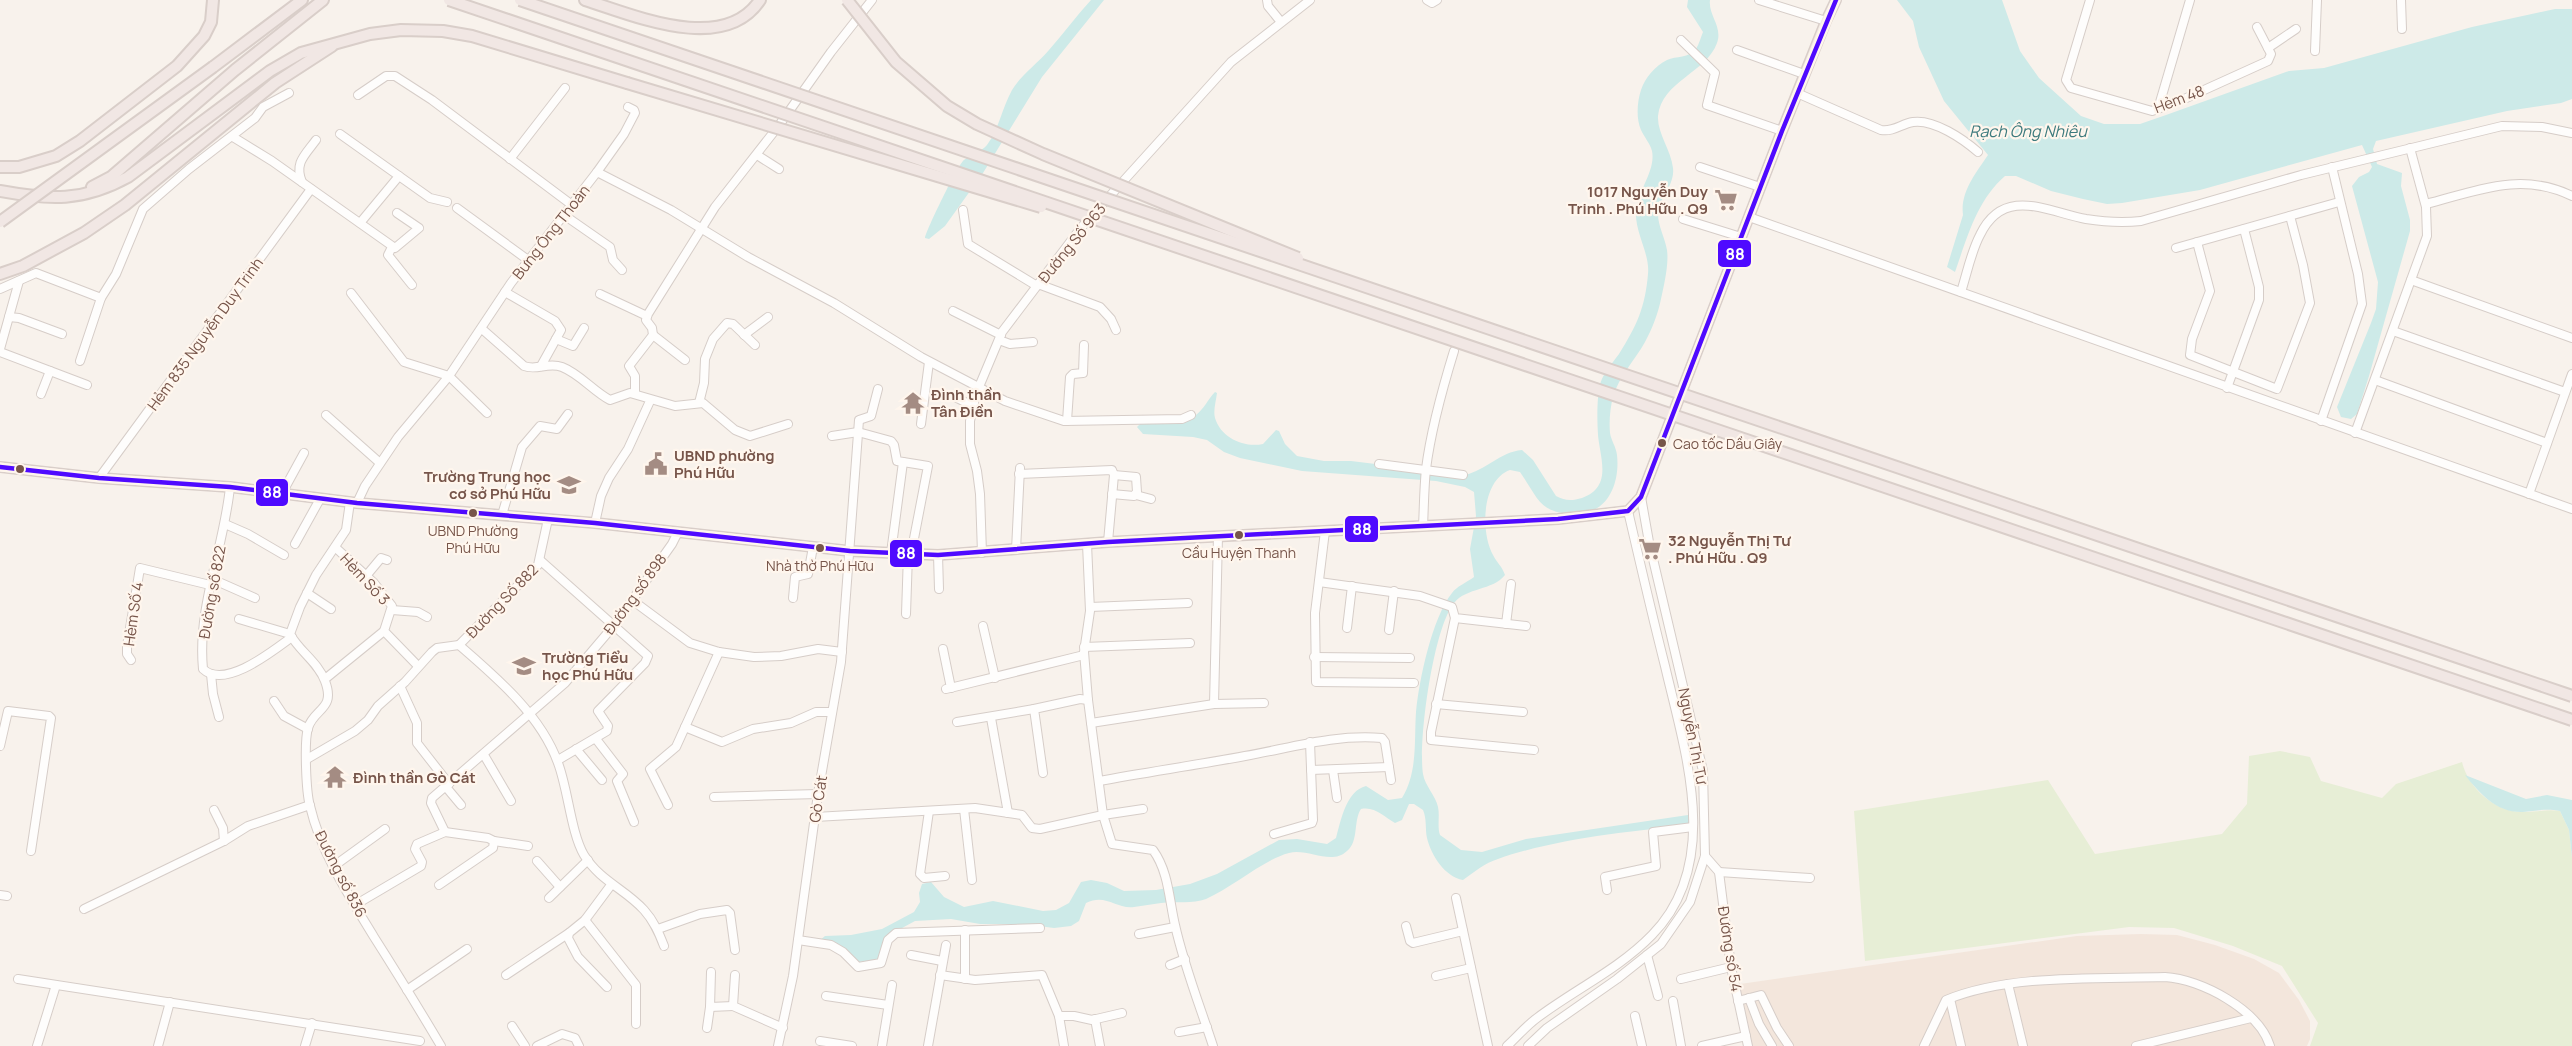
<svg xmlns="http://www.w3.org/2000/svg" width="2572" height="1046" viewBox="0 0 2572 1046" font-family="Manrope,sans-serif">
<style>
.residential{fill:#f3e6dc}
.green{fill:#e7eed6}
.water{fill:#cdeae8}
.lines{fill:none;stroke-linecap:round;stroke-linejoin:round}
.minor-casing{stroke:#d6cdc8;stroke-width:10}
.major-casing{stroke:#d9cec9;stroke-width:12}
.highway-casing{stroke:#d9cec9;stroke-width:14}
.minor{stroke:#fefdfc;stroke-width:8}
.major{stroke:#f3ece5;stroke-width:9}
.highway{stroke:#f1e7e4;stroke-width:10}
.highway-bridge-casing{stroke:#d9cec9;stroke-width:14;stroke-linecap:butt}
.highway-bridge{stroke:#f1e7e4;stroke-width:10}
.bus-1-casing{stroke:#fff6ed;stroke-width:9}
.bus-1{stroke:#4f0aff;stroke-width:4.5}
.bus-dot{fill:#77554a;stroke:#fff6ed;stroke-width:2}
.labels{text-anchor:middle;dominant-baseline:central;stroke-width:4.5;stroke-linejoin:round;paint-order:stroke}
.bus-label{font-size:14px;fill:#77554a;stroke:#fff6ed}
.street-label{font-size:15px;fill:#77554a;stroke:#fff6ed}
.poi-label{font-size:15px;font-weight:bold;fill:#77554a;stroke:#fff6ed;text-anchor:start}
.water-label{font-size:16px;font-style:italic;fill:#3d7a7d;stroke:#fff6ed}
.line-badge{stroke:#fff6ed;stroke-width:2}
.badge-label{font-size:16px;text-anchor:middle;font-weight:bold;fill:#fff}
</style>
<rect width="100%" height="100%" fill="#f8f2ec"/>
<!-- residential -->
<polygon class="residential" points="2141,934 2177,935 2215,945 2254,959 2279,973 2299,1000 2310,1021 2310,1039 2307,1046 1752,1046 1743,1007 1740,984 2077,936"/>
<!-- green -->
<path class="green" d="M2280,751L2310,757L2321,781L2382,798L2396,784L2462,762C2468,788 2495,812 2523,812C2537,812 2546,809 2560,811L2569,830L2572,858V1046H2310L2318,1023L2282,966L2233,946L2174,928L2129,927L1865,961L1854,811L2048,780L2095,854L2222,834L2247,804L2249,756Z"/>
<!-- water -->
<g class="water">
<path d="M1091,0H1104L1042,77L983,173L945,226L929,239L925,238C926,231 958,164 964,160C971,154 981,152 987,145C999,129 1002,108 1012,90C1022,74 1037,64 1049,50C1064,33 1076,16 1091,0Z"/>
<path d="M1688,0H1710C1708,15 1723,27 1717,43C1706,73 1662,81 1658,116C1657,133 1671,150 1673,168C1675,186 1659,197 1658,214C1658,226 1665,238 1667,250C1669,264 1664,285 1661,299C1658,314 1652,329 1645,342C1635,360 1619,376 1613,397C1610,408 1609,422 1610,433C1611,440 1616,447 1617,455C1620,482 1609,513 1577,514C1539,514 1539,499 1520,472L1510,470C1482,480 1480,531 1493,555C1497,563 1502,566 1505,575C1492,591 1467,587 1454,603C1433,629 1418,741 1423,774C1425,786 1436,796 1438,807C1440,816 1437,826 1440,835L1461,850L1482,852L1526,839L1688,815L1690,825C1631,831 1554,839 1498,859C1485,863 1474,872 1463,880C1445,877 1431,855 1427,838C1425,829 1427,819 1423,810L1414,804H1409L1402,820L1395,823C1384,817 1375,806 1361,809C1353,821 1359,841 1347,851C1331,866 1308,848 1289,853C1265,859 1233,887 1206,899C1193,904 1175,901 1161,903C1152,904 1143,906 1134,907C1115,909 1106,893 1086,903L1079,921L1071,926L1054,928L1023,924H980L951,919L915,921L891,934L877,960L858,962L819,941L825,936L851,935L882,929L914,912L920,902L919,893L922,884L931,882L944,897L964,907L993,901L1043,911L1056,910L1069,903L1081,882L1091,880L1107,883L1124,891L1156,890L1190,884L1217,874L1279,840L1297,839L1327,844L1336,838C1341,820 1346,791 1366,786L1388,800L1402,798C1418,772 1414,740 1416,712C1419,680 1432,618 1452,593C1456,587 1467,582 1474,577L1470,549L1476,516L1474,492L1465,487L1436,481L1302,471L1240,458L1224,452L1207,440L1193,437L1143,434L1137,427C1150,413 1179,426 1196,415C1204,409 1208,399 1215,392L1217,393C1216,401 1213,411 1215,418C1221,438 1244,448 1263,444L1276,430L1279,431L1285,444L1297,456L1324,461H1351L1465,475C1486,470 1500,452 1522,450L1533,460L1556,496C1565,501 1572,501 1582,498C1613,487 1600,458 1598,435C1597,420 1597,403 1599,389C1601,375 1611,365 1619,354C1637,325 1645,308 1648,274C1650,253 1635,234 1636,212C1637,191 1656,171 1652,151C1650,143 1644,137 1641,130C1636,119 1637,102 1641,90C1645,78 1655,66 1667,60C1676,56 1689,58 1696,49C1699,44 1701,37 1703,32L1687,7Z"/>
<path d="M1897,0H2002L2020,51L2039,78L2081,116L2104,124H2140L2166,115L2289,71L2324,68L2472,27L2555,9H2572V99L2561,103L2507,111L2376,141L2373,149L2377,164L2402,173L2401,186L2410,220V231L2369,376L2357,414L2351,419L2341,417L2337,407L2371,323L2376,309L2378,282L2352,186L2359,177L2369,172L2372,167L2362,145L2200,190L2122,203L2107,204L2083,199L2051,191L2016,176H2005C1977,200 1967,238 1955,272L1947,267L1963,215C1960,192 1976,173 1988,155L1944,101L1919,47L1913,21Z"/>
<path d="M2465,775L2526,799L2547,795L2572,800V858L2569,830L2560,811C2546,808 2536,811 2523,812C2497,813 2480,794 2465,775Z"/>
</g>
<g class="lines">
<!-- minor casing -->
<g class="minor-casing">
<g id="minor">
<polyline points="1267,0 1268,6 1281,22"/>
<polyline points="1427,0 1432,3 1437,0"/>
<polyline points="1759,0 1826,21"/>
<polyline points="2090,0 2066,80 2071,88 2152,111 2182,100 2268,61 2271,54 2257,27"/>
<polyline points="2401,0 2402,29"/>
<polyline points="1681,40 1715,73 1707,105 1782,131"/>
<polyline points="2268,48 2296,29"/>
<polyline points="1737,50 1804,74"/>
<polyline points="2315,51 2317,0"/>
<path d="M1797,93L1881,130C1894,132 1901,124 1913,122C1934,119 1963,139 1978,152"/>
<polyline points="358,95 386,76 395,76 432,100 572,205"/>
<polyline points="2158,109 2190,0"/>
<polyline points="340,134 399,176 360,223"/>
<polyline points="233,137 272,161 395,248 419,228 397,213"/>
<polyline points="757,155 779,169"/>
<polyline points="510,159 565,88"/>
<polyline points="1700,167 1760,187"/>
<polyline points="597,172 624,134 635,113 634,110 628,107"/>
<polyline points="399,176 430,198 447,202"/>
<path d="M302,182C294,163 305,155 316,140"/>
<path d="M2426,204C2477,191 2521,171 2572,196"/>
<polyline points="457,208 528,260"/>
<polyline points="963,210 968,244 1037,286"/>
<polyline points="564,215 610,247 613,260 622,270"/>
<polyline points="1749,217 2572,509"/>
<polyline points="1683,219 1741,237"/>
<polyline points="2197,242 2210,291 2192,339 2190,355 2277,389 2310,303 2303,265 2290,216"/>
<polyline points="392,247 388,255 412,285"/>
<polyline points="2176,248 2339,202"/>
<polyline points="2411,280 2572,338"/>
<polyline points="1038,284 1100,307 1111,319 1116,330"/>
<polyline points="0,289 36,273 101,298"/>
<polyline points="505,292 555,321 561,330 541,366"/>
<path d="M1961,292C1967,273 1971,252 1980,235C2004,185 2048,212 2086,219C2105,222 2122,223 2141,221L2301,175L2502,126L2542,127L2572,133"/>
<polyline points="351,293 404,362 449,376 487,413"/>
<polyline points="600,294 647,316"/>
<polyline points="953,311 1001,335"/>
<polyline points="9,317 19,318 62,334"/>
<path d="M482,329L524,366C536,371 548,362 562,367C580,374 593,391 610,400L630,393L675,406L703,403L735,430L750,436L788,424"/>
<polyline points="2393,331 2565,392"/>
<polyline points="653,335 685,360"/>
<polyline points="744,335 768,317"/>
<polyline points="556,339 573,346 584,328"/>
<polyline points="999,340 1010,344 1033,342"/>
<polyline points="0,349 19,281"/>
<polyline points="0,352 87,385"/>
<polyline points="80,361 101,298 116,274 143,209 189,169 255,118 263,107 289,93"/>
<polyline points="2375,380 2547,443"/>
<polyline points="2227,388 2259,300 2259,287 2244,229"/>
<polyline points="635,393 635,376 629,366 653,335 652,328 646,320 648,314 715,207 780,124 831,52 872,0"/>
<polyline points="41,394 50,371"/>
<polyline points="955,397 973,406"/>
<polyline points="699,403 704,383 705,359 713,339 727,323 733,324 755,345"/>
<polyline points="326,415 380,463"/>
<polyline points="1067,421 1070,377 1073,374 1083,373 1084,345"/>
<polyline points="2321,421 2362,304 2358,274 2332,167"/>
<polyline points="921,424 929,362"/>
<polyline points="2355,433 2427,236 2426,207 2410,148"/>
<polyline points="832,436 858,432 891,441 894,445 897,461 928,466 911,554"/>
<polyline points="1379,464 1463,475"/>
<polyline points="1019,474 1112,470 1114,475 1108,542"/>
<polyline points="99,478 311,189"/>
<path d="M230,487C224,548 197,607 203,669C225,690 274,650 292,637"/>
<polyline points="1112,494 1134,496 1137,492 1136,477 1114,475"/>
<polyline points="2529,494 2572,374"/>
<polyline points="281,495 304,453"/>
<polyline points="1136,495 1151,499"/>
<path d="M350,502L346,530L316,575L300,607L290,634C299,651 318,662 325,681C336,710 314,708 308,728C304,741 306,792 310,806C321,853 349,896 374,937C397,973 419,1009 441,1046"/>
<polyline points="357,503 365,486 398,437 449,376 511,283 597,172 671,210 748,257 834,303 921,357 1005,401 1064,421 1182,419 1191,415"/>
<polyline points="502,515 522,447 540,426 557,429 568,414"/>
<polyline points="595,523 601,496 609,478 628,449 650,401"/>
<polyline points="225,524 248,534 284,555"/>
<path d="M1423,526C1424,507 1424,488 1426,469C1431,429 1442,390 1454,351"/>
<polyline points="1325,531 1315,613 1316,682 1414,683"/>
<polyline points="295,544 320,499"/>
<path d="M1087,544L1090,611L1084,652L1088,700L1103,815L1112,844L1153,850C1169,872 1169,900 1175,925C1184,966 1200,1006 1213,1046"/>
<polyline points="336,548 374,583 392,606 384,631 418,666"/>
<polyline points="1016,550 1020,468"/>
<polyline points="891,553 903,462"/>
<polyline points="982,553 980,494 977,471 970,444 970,421 976,394 1002,332 1080,229 1231,62 1310,0"/>
<polyline points="938,555 939,589"/>
<polyline points="541,561 648,656 645,663 598,711 608,726 607,731 558,760"/>
<polyline points="366,576 381,558 387,560"/>
<polyline points="212,579 255,598"/>
<polyline points="1319,582 1420,596 1452,607 1455,618 1526,626"/>
<polyline points="307,593 331,609"/>
<polyline points="793,598 795,577 808,574 813,547"/>
<polyline points="632,600 690,643 719,652 754,657 781,656 818,649 842,652"/>
<polyline points="1090,607 1188,603"/>
<polyline points="392,610 418,612 427,617"/>
<polyline points="906,614 908,554"/>
<polyline points="1455,618 1431,732 1431,740 1534,750"/>
<polyline points="239,619 290,634"/>
<polyline points="1506,624 1511,584"/>
<polyline points="983,626 995,678"/>
<polyline points="1347,628 1352,586"/>
<polyline points="1389,630 1394,591"/>
<path d="M459,645C496,677 541,715 558,763C568,789 571,833 584,855C600,881 625,889 644,910C654,921 659,933 664,946"/>
<polyline points="459,645 538,565 548,519"/>
<polyline points="1084,647 1190,643"/>
<polyline points="943,649 951,688"/>
<polyline points="1314,657 1410,658"/>
<polyline points="131,660 127,654 127,646 140,568 210,585"/>
<polyline points="211,674 213,694 219,717"/>
<polyline points="325,679 384,631"/>
<polyline points="400,686 417,723 417,743 449,784"/>
<polyline points="946,689 1084,655"/>
<polyline points="274,701 284,716 308,729"/>
<polyline points="1214,704 1218,536"/>
<polyline points="1436,704 1523,712"/>
<polyline points="991,718 1008,813"/>
<polyline points="957,722 1034,709"/>
<polyline points="1091,723 1214,704 1264,703"/>
<polyline points="685,727 722,742 753,729 791,723 816,712 832,712"/>
<polyline points="596,739 623,774 617,781 634,822"/>
<polyline points="0,746 8,711 49,716 51,718 31,851"/>
<polyline points="576,749 602,780"/>
<polyline points="484,755 511,801"/>
<polyline points="307,759 355,731 368,720 378,706 405,682 432,652 437,648 459,645"/>
<polyline points="1311,770 1389,767"/>
<polyline points="1333,770 1337,798"/>
<polyline points="1043,773 1034,709 1080,699 1088,700"/>
<path d="M1099,781C1148,772 1197,765 1245,756C1291,748 1334,734 1382,738L1385,742L1391,780"/>
<polyline points="446,787 461,805"/>
<polyline points="714,797 818,794"/>
<polyline points="668,805 650,769 676,747 719,652"/>
<polyline points="964,809 972,880"/>
<polyline points="214,810 223,828 224,841"/>
<polyline points="929,811 920,874 924,878 945,876"/>
<polyline points="815,817 975,808 1022,815 1032,828 1040,829 1103,815 1143,809"/>
<polyline points="445,832 431,803 432,798 565,683 616,623 672,544 678,532"/>
<polyline points="1274,834 1312,823 1313,820 1310,742"/>
<polyline points="494,841 528,846"/>
<polyline points="1705,856 1719,872 1731,967 1748,1046"/>
<polyline points="537,861 560,887"/>
<polyline points="334,866 385,829"/>
<polyline points="1719,872 1810,878"/>
<polyline points="1607,890 1605,877 1656,866 1653,832 1693,827"/>
<polyline points="0,895 7,896"/>
<polyline points="549,898 588,860"/>
<polyline points="1456,898 1488,1046"/>
<polyline points="355,905 421,866 422,862 415,849 417,844 445,832 488,838 494,841 493,848 439,885"/>
<polyline points="84,909 224,841 248,826 310,805"/>
<polyline points="585,920 636,985 636,1024"/>
<polyline points="1406,926 1410,941 1413,943 1463,931"/>
<polyline points="658,929 700,914 727,910 730,913 735,950"/>
<polyline points="965,930 965,979"/>
<polyline points="1139,934 1175,927"/>
<polyline points="798,940 831,945 843,952 858,967 881,963 888,940 896,933 1040,928"/>
<polyline points="911,955 942,961"/>
<polyline points="1647,955 1658,996"/>
<polyline points="1170,965 1185,959"/>
<polyline points="711,972 710,1007 733,1006"/>
<polyline points="506,975 569,933"/>
<polyline points="735,975 733,1006 783,1028"/>
<polyline points="940,975 975,980 1042,975 1059,1016 1064,1046"/>
<polyline points="1436,976 1471,968"/>
<polyline points="18,979 420,1041"/>
<polyline points="1681,979 1731,967"/>
<polyline points="2008,984 2023,1046"/>
<polyline points="607,987 578,957 568,938 569,933 585,920 611,885"/>
<polyline points="407,990 467,949"/>
<polyline points="826,996 888,1005"/>
<polyline points="1749,998 1759,1024 1772,1046"/>
<polyline points="1950,999 1961,1046"/>
<polyline points="1673,1001 1681,1046"/>
<polyline points="1738,1001 1761,995 1777,1028 1789,1046"/>
<polyline points="1059,1016 1074,1016 1092,1020 1122,1013"/>
<polyline points="1635,1016 1642,1046"/>
<polyline points="1095,1019 1100,1046"/>
<polyline points="512,1026 525,1046"/>
<polyline points="707,1028 710,1007"/>
<polyline points="1179,1032 1207,1027"/>
<polyline points="820,1041 852,1046"/>
<polyline points="37,1046 56,985"/>
<polyline points="158,1046 170,1002"/>
<polyline points="305,1046 312,1023"/>
<polyline points="537,1046 562,1034 575,1038 579,1046"/>
<polyline points="778,1046 793,976 818,794 841,662 859,420 871,416 878,389"/>
<polyline points="882,1046 892,985"/>
<polyline points="928,1046 946,945"/>
<path d="M1507,1046C1517,1037 1526,1026 1537,1018C1574,990 1619,969 1652,935C1723,863 1685,752 1665,666C1652,615 1640,563 1628,511"/>
<polyline points="1528,1046 1547,1028 1617,979 1661,944 1690,902 1705,856 1703,771 1649,542 1641,497"/>
<polyline points="1702,1046 1746,1036"/>
<path d="M1924,1046L1946,1000C2009,974 2096,979 2165,977C2201,979 2259,1010 2270,1046"/>
<polyline points="2136,1046 2251,1018"/>
</g>
</g>
<!-- major casing -->
<g class="major-casing">
<polyline id="major" points="0,467 99,478 230,487 357,503 595,523 850,551 938,555 1108,542 1558,519 1628,511 1641,497 1782,131 1826,21 1836,0"/>
</g>
<!-- highway casing -->
<g class="highway-casing">
<g id="highway">
<path d="M585,0C633,15 724,55 760,0"/>
<polyline points="213,67 302,0"/>
<polyline points="0,167 19,167 56,156 80,141 177,66 204,36 211,22 213,0"/>
<polyline points="92,187 111,177 235,70 323,0"/>
<path d="M0,191C49,200 83,202 128,177L270,71L301,53L370,34L401,30L443,31L472,36L627,83"/>
<polyline points="0,274 23,266 84,233 125,205 275,83 332,46"/>
</g>
</g>
<!-- minor -->
<use href="#minor" class="minor"/>
<!-- major -->
<use href="#major" class="major"/>
<!-- highway -->
<use href="#highway" class="highway"/>
<!-- highway-bridge casing -->
<g class="highway-bridge-casing">
<g id="highway-bridge">
<polyline points="449,0 2572,720"/>
<polyline points="520,0 2572,696"/>
<polyline points="847,0 896,62 947,106 977,124 1043,154 1298,258"/>
<polyline points="627,83 1041,207"/>
<polyline points="0,222 213,67"/>
</g>
</g>
<!-- highway-bridge -->
<use href="#highway-bridge" class="highway-bridge"/>
<!-- bus-1 casing -->
<g class="bus-1-casing">
<polyline id="bus-1" points="0,467 99,478 230,487 357,503 595,523 850,551 938,555 1108,542 1558,519 1628,511 1641,497 1782,131 1836,0"/>
</g>
<!-- bus-1 -->
<use href="#bus-1" class="bus-1"/>
</g>
<!-- icons -->
<defs>
<g id="supermarket-bare" transform="scale(1.8)"><path d="M-6-5.5h2.5l.6 2H6L4.5 2H-2.5L-4.4-4H-6ZM-1.5 3.2a1.3 1.3 0 1 0 .1 0ZM3 3.2a1.3 1.3 0 1 0 .1 0Z" fill="#a48c83" stroke="#fff6ed" stroke-width="2.5" paint-order="stroke"/></g>
<g id="temple-bare" transform="scale(1.8)"><path d="M0-6L5-2H3V0L6.5 2.5H4V6H1.5V3h-3V6H-4V2.5H-6.5L-3 0V-2H-5Z" fill="#a48c83" stroke="#fff6ed" stroke-width="2.5" paint-order="stroke"/></g>
<g id="civic-bare" transform="scale(1.8)"><path d="M-.6-6.5H3V-4.5H.6V-3L4-1V1h2V6H-6V1h2V-1L-.6-3ZM-1.2 2.5V6h2.4V2.5Z" fill="#a48c83" stroke="#fff6ed" stroke-width="2.5" paint-order="stroke"/></g>
<g id="school-bare" transform="scale(1.8)"><path d="M0-5L7-2L0 1L-7-2ZM-4 1L0 2.5L4 1V4Q0 6-4 4Z" fill="#a48c83" stroke="#fff6ed" stroke-width="2.5" paint-order="stroke"/></g>
</defs>
<g fill-rule="evenodd">
<use href="#supermarket-bare" x="1726" y="200"/>
<use href="#temple-bare" x="913" y="403"/>
<use href="#civic-bare" x="656" y="464"/>
<use href="#school-bare" x="569" y="485"/>
<use href="#supermarket-bare" x="1650" y="549"/>
<use href="#school-bare" x="524" y="666"/>
<use href="#temple-bare" x="335" y="777"/>
</g>
<!-- markers -->
<g class="bus-dot">
<circle cx="1662" cy="443" r="5"/>
<circle cx="20" cy="469" r="5"/>
<circle cx="473" cy="513" r="5"/>
<circle cx="1239" cy="535" r="5"/>
<circle cx="820" cy="548" r="5"/>
</g>
<g class="labels">
<!-- bus labels -->
<g class="bus-label">
<text x="1673" y="443" text-anchor="start">Cao tốc Dầu Giây</text>
<text x="473" y="530">UBND Phường<tspan x="473" dy="17">Phú Hữu</tspan></text>
<text x="1239" y="552">Cầu Huyện Thanh</text>
<text x="820" y="565">Nhà thờ Phú Hữu</text>
</g>
<!-- street labels -->
<g class="street-label">
<text transform="translate(2179 99) rotate(-21)">Hẻm 48</text>
<text transform="translate(551 232) rotate(-52)">Bưng Ông Thoàn</text>
<text transform="translate(1072 243) rotate(-51)">Đường Số 963</text>
<text transform="translate(205 334) rotate(-54)">Hẻm 835 Nguyễn Duy Trinh</text>
<text transform="translate(365 579) rotate(47)">Hèm Số 3</text>
<text transform="translate(212 592) rotate(-80)">Đường số 822</text>
<text transform="translate(635 594) rotate(-54)">Đường số 898</text>
<text transform="translate(502 601) rotate(-46)">Đường Số 882</text>
<text transform="translate(133 614) rotate(-82)">Hèm Số 4</text>
<text transform="translate(1693 736) rotate(79)">Nguyễn Thị Tư</text>
<text transform="translate(818 799) rotate(-81)">Gò Cát</text>
<text transform="translate(341 874) rotate(63)">Đường số 836</text>
<text transform="translate(1730 949) rotate(81)">Đường số 54</text>
</g>
<!-- poi labels -->
<g class="poi-label">
<text x="1708" y="191" text-anchor="end">1017 Nguyễn Duy<tspan x="1708" dy="17">Trinh . Phú Hữu . Q9</tspan></text>
<text x="931" y="394">Đình thần<tspan x="931" dy="17">Tân Điền</tspan></text>
<text x="674" y="455">UBND phường<tspan x="674" dy="17">Phú Hữu</tspan></text>
<text x="551" y="476" text-anchor="end">Trường Trung học<tspan x="551" dy="17">cơ sở Phú Hữu</tspan></text>
<text x="1668" y="540">32 Nguyễn Thị Tư<tspan x="1668" dy="17">. Phú Hữu . Q9</tspan></text>
<text x="542" y="657">Trường Tiểu<tspan x="542" dy="17">học Phú Hữu</tspan></text>
<text x="353" y="777">Đình thần Gò Cát</text>
</g>
<!-- water labels -->
<g class="water-label">
<text x="2028" y="131">Rạch Ông Nhiêu</text>
</g>
</g>
<g class="line-badge">
<rect x="1717" y="239" width="35" height="29" rx="6" fill="#4f0aff"/>
<rect x="255" y="478" width="34" height="29" rx="6" fill="#4f0aff"/>
<rect x="1344" y="515" width="35" height="28" rx="6" fill="#4f0aff"/>
<rect x="889" y="539" width="34" height="29" rx="6" fill="#4f0aff"/>
</g>
<g class="badge-label">
<text x="1735" y="260">88</text>
<text x="272" y="498">88</text>
<text x="1362" y="535">88</text>
<text x="906" y="559">88</text>
</g>
</svg>
